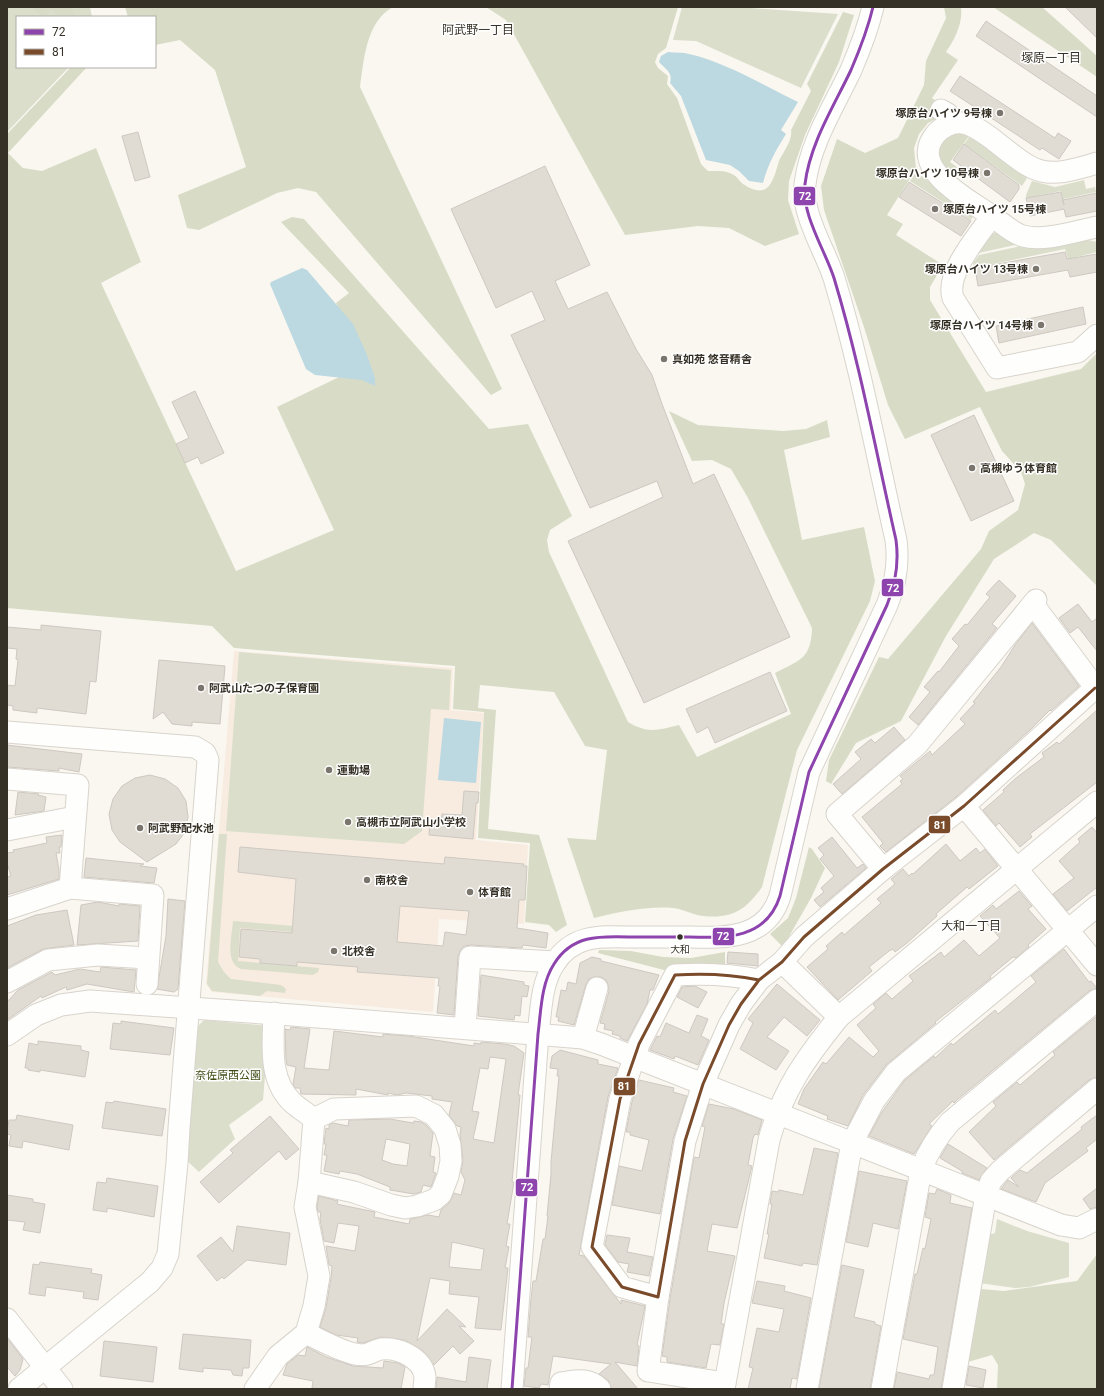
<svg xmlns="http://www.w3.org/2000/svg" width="1104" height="1396" viewBox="0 0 1104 1396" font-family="Roboto,'Noto Sans JP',sans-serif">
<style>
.education{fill:#f8ece0}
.green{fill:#dadecb}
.forest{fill:#d8dcc6}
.water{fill:#bcd8e1}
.building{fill:#e1dcd3;stroke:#cdc8c1;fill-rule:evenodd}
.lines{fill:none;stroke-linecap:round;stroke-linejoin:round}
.minor-casing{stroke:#d8d4cc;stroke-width:23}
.minor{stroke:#fefefd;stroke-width:21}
.bus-1-casing{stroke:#fff;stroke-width:6}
.bus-2-casing{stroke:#fff;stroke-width:6}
.bus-1{stroke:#8e44ad;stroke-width:3}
.bus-2{stroke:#7a4b2a;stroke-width:3}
.poi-dot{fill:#7b766d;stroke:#fff;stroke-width:1.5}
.bus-dot{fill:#363126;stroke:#fff;stroke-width:1.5}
.labels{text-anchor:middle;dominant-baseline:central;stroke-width:3;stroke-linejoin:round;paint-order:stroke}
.bus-label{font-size:10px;fill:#363126;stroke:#fff}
.poi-label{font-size:11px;font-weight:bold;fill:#363126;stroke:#fff;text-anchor:start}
.park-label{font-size:11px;fill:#3f4c14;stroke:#fff}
.neighbourhood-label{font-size:12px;fill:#363126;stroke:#fff}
.line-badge{stroke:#fff;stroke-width:1.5}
.badge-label{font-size:11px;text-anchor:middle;font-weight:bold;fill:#fff}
</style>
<rect width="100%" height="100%" fill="#faf7f0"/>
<!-- education -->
<polygon class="education" points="234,651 453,668 451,710 484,713 476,840 528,845 524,924 439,919 433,1012 212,992 206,984"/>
<!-- green -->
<g class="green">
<polygon points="7,7 90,7 92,17 17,17 17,67 69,67 7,132"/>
<polygon points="682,7 736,7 838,14 801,88 696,41 673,40"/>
<polygon points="970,136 1027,178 1022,186 964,144"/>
<polygon points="916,172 974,214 971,220 910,181"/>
<polygon points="1084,180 1086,189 1095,187 1096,192 1063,199 1061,191 1026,198 1026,195 1032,181 1055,187"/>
<polygon points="998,232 1019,244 979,253 992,234"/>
<polygon points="1088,240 1097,242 1097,252 1068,259 1065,249 974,268 973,263 979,255 1021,246 1038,249"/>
<polygon points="239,652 451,670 449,710 431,709 422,831 404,844 226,831"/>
<polygon points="219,834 227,834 218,962 224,972 231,979 281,985 286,989 285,993 267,991 260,996 212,991 207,984"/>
<path d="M233,921L295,926L294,932L240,928L238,961L319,968L318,972L313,975L241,969C224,962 232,937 233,921Z"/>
<polygon points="204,1020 269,1026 263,1100 229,1125 235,1139 199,1172 184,1158 196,1028"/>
<polygon points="997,1219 1027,1231 1069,1243 1069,1277 1029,1287 1015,1288 979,1283 989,1235 995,1233"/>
</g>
<!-- forest -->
<g class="forest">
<polygon points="33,7 71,7 75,17 60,17 51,9 44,17 42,17"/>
<path d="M125,7H393C366,22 364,59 360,87L502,389L491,395L316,192L298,188L277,193L199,230L187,228L178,195L246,167L215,70L180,40L155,45V17H128Z"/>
<path d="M486,7H678L666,48L658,54L655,62L658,68L668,76L667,84L677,98L701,164L708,171C716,171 725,170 732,174C737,176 739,181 743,184C769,201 773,181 779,161C783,152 793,140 791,130L811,91L807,84L843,12L854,15L839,62L805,135L789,181L788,200L799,234L765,246L729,228L698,226L625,235L506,20Z"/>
<path d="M944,7H961C963,23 955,39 946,52L958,60L932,98L939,103L941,116L928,123L919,134L914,148L916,169L887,215L903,224L896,235L943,265L930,287V300L986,392L1081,369L1097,353V586L1051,540L1034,533L994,559L946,636L901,721L856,743L831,784L826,781L829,760L879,657L888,659L981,549L989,531L1018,510L1025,484L1021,472L1002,451L980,407L905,439L888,405L864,327L824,210L821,186L837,139L865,153L898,138L924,85L926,61L946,18Z"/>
<polygon points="993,7 1042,7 1097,56 1097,77"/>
<path d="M71,67H87L8,153L23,168L42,171L96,148L141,262L101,283L236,571L334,530L277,407L364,365L336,303L349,293L281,222L292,217L304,219L489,429L528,424L572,516L550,530L547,540L549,552L628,722C648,734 658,730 679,725L697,757L791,714L775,673C800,660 811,659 812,628L748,498L731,469L712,460L692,461L669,411L698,425L783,431L806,429L827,420L830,437L784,450L802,540L864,527L875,581L870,601L797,750L762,887C746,910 732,919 703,916C693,915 683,909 673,908C646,906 620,912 594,918L567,838L596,840L607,750L585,746L554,692L480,685L478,708L496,710L488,829L539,835L567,925L556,932L549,925L525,922L530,843L478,838L484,712L453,709L455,666L234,648L212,626L7,608V134Z"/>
<path d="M960,132L969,136L950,162L957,167L951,174C934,157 934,140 960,132Z"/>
<polygon points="809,847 812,849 825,868 811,898 783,947 770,934 788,918 796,898"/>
<polygon points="599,950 631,951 663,957 691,958 725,952 725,964 668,971 598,953"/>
<polygon points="1097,1254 1097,1389 997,1389 998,1365 992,1355 968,1362 981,1289 1004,1291 1077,1281"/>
</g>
<!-- water -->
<g class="water">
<path d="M668,52C675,53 683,52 689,54C725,62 765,86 798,102L781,130L786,134C776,150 768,164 763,183L749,181L739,171L730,165L706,160L681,96L670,83C673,72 666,70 659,62L661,56Z"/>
<polygon points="302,268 307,270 353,324 367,355 375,378 375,386 362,380 315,375 306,369 270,284 271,282"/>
<polygon points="444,718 481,722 476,783 438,780"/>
</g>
<!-- building -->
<g class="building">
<polygon points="1065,7 1097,7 1097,38"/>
<polygon points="986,21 1097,96 1097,117 976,36"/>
<polygon points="960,76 1055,138 1058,133 1071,141 1059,159 1042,148 1040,150 950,91"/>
<polygon points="138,132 150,177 135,181 122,136"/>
<polygon points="964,144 1019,185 1019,189 1010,202 953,160"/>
<polygon points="545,166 590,265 555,281 568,309 607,292 636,349 652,375 662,404 693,484 714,474 790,637 644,703 568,541 663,497 657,481 590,508 511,335 545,320 532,291 496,308 451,209"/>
<polygon points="909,182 971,221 961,236 899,197"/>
<polygon points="1061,192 1064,205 1063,200 1097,193 1097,211 1066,217 1064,209 1030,216 1026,198"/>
<polygon points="1065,252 1067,259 1097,254 1097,272 1070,277 1068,270 978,286 975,268"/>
<polygon points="1083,307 1086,324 999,343 996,326"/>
<polygon points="195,391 224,453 201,464 198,457 185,463 176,444 189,438 172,402"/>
<polygon points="974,415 1014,501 971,521 931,435"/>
<polygon points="999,580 1016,596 992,624 997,628 918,725 909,717 930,692 924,687 938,671 939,672 959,646 952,639 965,624 967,625 990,597 986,594"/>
<polygon points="1078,604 1092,622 1097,618 1097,651 1078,627 1070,633 1059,618"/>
<polygon points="1032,623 1079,686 1051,711 1050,710 1031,729 956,797 886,852 880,846 883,843 862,817 902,784 900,781 903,779 900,776 930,751 932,755 965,724 960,719 975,703 973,702 1001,667 1015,645"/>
<polygon points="41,625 101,631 96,682 90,681 86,714 37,708 37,713 13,710 13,706 7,705 7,685 15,686 18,660 16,659 17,649 7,648 7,627 41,630"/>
<polygon points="159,660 225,666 220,724 192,722 192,726 172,724 163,712 153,719"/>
<polygon points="770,672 787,711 715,743 708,727 697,733 686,709"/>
<polygon points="1097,710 1097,782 1030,834 1032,837 1020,847 999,823 996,826 983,810 1004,792 1003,790 1016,778 1044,757 1042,753 1057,742 1059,744"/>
<polygon points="894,727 905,740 842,794 833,784 861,759 855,752 871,739 875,743"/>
<polygon points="7,745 82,754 79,772 59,768 59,771 7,767"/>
<polygon points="150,775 165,779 178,788 186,801 188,817 185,832 176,844 147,862 120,842 112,830 109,814 113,799 122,786 135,778"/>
<polygon points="464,791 479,792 478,803 476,803 473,839 429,835 430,822 441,823 442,814 462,815"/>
<polygon points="18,792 39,794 38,795 46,797 44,811 15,815"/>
<polygon points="1092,827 1097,833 1097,887 1067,911 1053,894 1074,878 1059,861 1080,842 1078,839"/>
<polygon points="62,835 61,847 59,847 60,853 56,853 59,870 59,879 7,895 7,877 11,876 7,863 7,853 14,852 13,850 47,843 46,837"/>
<polygon points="832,837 857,868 863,864 866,868 820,907 814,900 824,892 821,888 834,876 820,859 824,855 818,848"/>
<polygon points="946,844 960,861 976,848 980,853 985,849 998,866 969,889 967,887 936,914 937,916 907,943 895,952 893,949 889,951 869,967 872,971 838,1000 807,967 828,949 826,946 842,932 844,935 881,903 877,899 895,884 891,879 903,869 909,876 912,873 913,874"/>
<path d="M240,847L444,864L445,857L524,864L523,866H527L525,900H519L517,928L548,933L546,948L523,945L522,948L471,945L464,946L460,951L458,956L454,1015L437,1013L440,986H438L439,978L357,972L358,967L297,962V966L260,963V959L239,957L241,929L292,933L296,879L238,872ZM400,906L469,911L466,935L445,932L443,946L397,942Z"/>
<polygon points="86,858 144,864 140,866 157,868 154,883 84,877"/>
<polygon points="1019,891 1032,906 1028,909 1046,929 1028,945 1029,947 1016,958 1013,957 990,976 991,978 935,1022 936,1023 886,1065 863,1095 848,1126 827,1119 828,1116 798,1104 804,1089 823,1062 826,1064 849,1037 873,1057 879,1051 857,1025 876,1008 873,1004 886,993 892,999 913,981 909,976 941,952 944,957 964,940 979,956 1000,938 980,916 993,905 996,909"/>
<polygon points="168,899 185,901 178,989 174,992 157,989 166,936"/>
<polygon points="98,902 119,906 119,904 140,906 138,941 77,945 81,905"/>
<polygon points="67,910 74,945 43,949 7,968 7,926 36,915"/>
<polygon points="1064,949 1089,982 1091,981 1097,988 1089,991 958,1099 954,1103 953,1101 929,1124 932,1126 914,1154 869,1136 882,1112 905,1080 934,1056 935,1058 951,1043 953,1045 995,1010 998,1014 1036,982 1031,976"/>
<polygon points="728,952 758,954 758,966 727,963"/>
<polygon points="592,957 601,959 601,961 659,975 653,990 650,990 647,1004 627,1041 620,1038 620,1036 612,1034 613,1031 604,1029 605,1024 600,1023 609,991 608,985 606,980 601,977 594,977 589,979 586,984 574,1025 558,1021 559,1017 556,1017 561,990 566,991 568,982 576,984 580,963"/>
<polygon points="101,967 136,970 134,992 87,984 67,990 66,987 42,998 41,996 7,1020 7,1002 18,990 52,972 55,975 80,969 100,972"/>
<polygon points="481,975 524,982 524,985 529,986 527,997 522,996 520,1016 515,1015 514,1020 478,1016"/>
<polygon points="777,984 820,1020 807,1036 784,1017 767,1037 789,1051 776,1070 740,1049 753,1023 748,1019"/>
<polygon points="695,986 707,992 698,1008 677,997 682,987"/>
<polygon points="697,1015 708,1019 701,1036 709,1040 698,1065 675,1056 674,1059 650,1050 657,1036 660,1037 666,1023 689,1033"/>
<polygon points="1097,1016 1097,1077 1089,1080 994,1160 969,1132 996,1106 993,1102 1017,1082 1020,1085 1055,1055 1053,1052"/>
<polygon points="121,1021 174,1028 170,1055 110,1049 113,1023 121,1024"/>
<path d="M291,1027L310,1029L304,1068L329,1070L334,1031L383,1037V1034L408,1036L474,1046V1043L481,1044V1042L504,1044L514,1046L524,1053L518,1095H520L512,1182H514L507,1224H510L506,1246L509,1247L505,1268H508L501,1330L475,1328L479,1297L449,1294L450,1281L430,1278L417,1341L447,1309L466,1327L459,1326L474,1341L460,1354L453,1346L434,1365L423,1351L405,1340L381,1337L363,1343L357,1342L358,1338L336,1335L320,1327L326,1308L331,1278L332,1266L329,1265L326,1246L355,1251L359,1226L338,1223L334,1243L324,1241L320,1219L321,1212H318L317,1207L319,1196L338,1201L337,1204L341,1205L375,1212L374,1217L409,1224L410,1219L428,1215L439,1217L441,1210L449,1203L454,1193L461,1195L465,1180L461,1172L463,1160L460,1135L461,1127L457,1126L449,1115L452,1102L432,1099V1096L406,1093L397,1095L388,1093V1095L356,1089V1095L301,1094L300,1088H295L293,1084L296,1067L287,1065L286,1060L285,1029L290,1030ZM490,1057L506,1059L494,1143L473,1139L479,1112L472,1111L480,1068L488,1069ZM452,1242L484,1249L481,1270L449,1267Z"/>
<polygon points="38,1041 81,1046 81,1050 89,1052 85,1077 40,1070 40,1072 28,1070 28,1068 25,1068 29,1043 38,1045"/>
<polygon points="560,1050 598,1060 598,1064 618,1068 608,1097 579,1255 584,1256 621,1304 621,1300 645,1306 637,1345 639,1346 637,1366 615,1362 638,1389 612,1389 608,1380 599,1374 611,1364 553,1356 548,1385 541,1384 539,1388 524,1386 526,1368 528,1368 532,1337 528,1337 531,1299 533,1281 536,1281 543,1239 545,1239 548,1216 547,1216 551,1174 551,1162 559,1076 557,1076 558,1069 550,1068 552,1056"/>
<polygon points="639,1080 674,1088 673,1092 687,1096 673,1139 660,1214 612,1205 619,1166 642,1171 649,1140 630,1135 630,1132 626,1132 632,1102"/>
<polygon points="114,1101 166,1109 162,1136 102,1128 106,1102 113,1103"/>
<polygon points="709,1104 734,1109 762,1120 758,1135 755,1134 753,1138 748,1165 752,1166 737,1228 712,1224 707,1251 735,1256 724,1303 721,1324 724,1324 720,1345 711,1344 706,1368 667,1362 667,1357 662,1356 670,1299 694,1157 699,1158 705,1127 702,1126"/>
<polygon points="17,1115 73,1125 69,1150 23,1141 22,1148 9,1146 11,1135 7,1134 7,1132 9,1120 16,1120"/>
<polygon points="1097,1115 1097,1139 1086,1148 1088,1151 1045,1183 1036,1202 1001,1189 1008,1180 1019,1187 1011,1178 1020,1170 1027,1173 1082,1129 1081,1127"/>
<polygon points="270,1116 299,1149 286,1160 279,1151 219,1203 200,1182 233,1153 230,1150"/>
<path d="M390,1119L413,1123L414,1121L421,1122L426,1125L433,1133L430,1156L435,1157L433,1172L436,1173L431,1187L423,1185L421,1192L414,1194L390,1190V1187L357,1174L340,1171L339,1174L324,1171L327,1155H324L326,1144H324L326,1128L329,1129V1125L333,1123L348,1126L349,1120ZM386,1139L410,1144L407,1166L393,1164L382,1160Z"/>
<polygon points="948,1144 987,1168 979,1180 962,1173 962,1171 940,1158"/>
<polygon points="814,1148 838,1153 817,1265 803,1263 802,1266 764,1258 769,1234 767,1234 772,1204 770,1204 772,1191 778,1192 779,1190 803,1195"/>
<polygon points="859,1171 907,1181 898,1229 873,1223 868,1247 846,1242"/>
<polygon points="107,1178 158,1186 154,1217 107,1208 107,1212 93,1210 97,1182 106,1183"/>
<polygon points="1097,1188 1097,1207 1090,1209 1083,1199"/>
<polygon points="937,1189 951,1195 950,1203 972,1208 941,1389 894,1389 897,1372 929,1379 930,1375 934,1375 938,1347 903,1339 915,1274 917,1274 923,1248 925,1249 931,1219 925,1217 929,1193 935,1194"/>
<polygon points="7,1195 33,1199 33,1202 45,1204 40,1233 23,1230 25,1222 7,1220"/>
<polygon points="237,1226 290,1233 286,1265 247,1260 224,1279 222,1277 217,1281 197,1256 221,1237 233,1252"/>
<polygon points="607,1235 630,1238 627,1252 653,1257 649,1276 627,1272 629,1264 618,1262 605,1245"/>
<polygon points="40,1262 92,1269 91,1273 102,1275 98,1300 83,1298 84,1292 46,1287 45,1296 29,1294 33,1264 39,1265"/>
<polygon points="842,1265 864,1270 854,1317 875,1322 875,1324 881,1326 870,1389 819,1389"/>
<polygon points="757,1281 785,1286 784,1291 811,1298 797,1379 792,1378 790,1389 748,1389 753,1368 749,1367 757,1328 779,1332 784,1309 752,1303"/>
<polygon points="183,1334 251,1340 249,1368 243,1368 242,1376 233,1375 231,1370 203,1368 203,1372 179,1369"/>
<polygon points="7,1338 23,1359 20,1370 15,1376 7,1367"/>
<polygon points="104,1341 157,1347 153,1382 100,1376"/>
<polygon points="307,1347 326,1357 353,1366 383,1368 384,1361 398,1363 405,1367 401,1389 323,1389 312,1388 313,1381 283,1375 287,1364 298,1355 305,1356"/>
<polygon points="469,1357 491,1360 487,1389 436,1389 437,1377 466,1382"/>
<polygon points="969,1366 986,1370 983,1388 966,1385"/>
</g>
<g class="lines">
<!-- minor casing -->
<g class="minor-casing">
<g id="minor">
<polyline points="941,110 948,114 952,123"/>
<path d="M1097,163C1039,181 1036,173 991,138C982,132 973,124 962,123C952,122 941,127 935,135C908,169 969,200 992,216C978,236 945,273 953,298L997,368L1078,352L1097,335"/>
<path d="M992,216C1001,222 1012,233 1023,236C1044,242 1076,231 1097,227"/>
<polyline points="1033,604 1097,690"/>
<polyline points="7,732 195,747 205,753 208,760 179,1128 177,1163 168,1254 162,1268 150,1282 19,1389"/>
<polyline points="7,779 78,785 70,888"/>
<polyline points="964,806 1097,965"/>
<polyline points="7,830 75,817"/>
<polyline points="883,869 837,814 917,745 1036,600"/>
<polyline points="7,909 70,888 153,895 147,984"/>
<polyline points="782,962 839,1017"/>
<path d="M759,980C730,974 704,973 675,975L639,1044L620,1099L592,1247L622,1287L658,1297L685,1141L703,1084L729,1025L741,1004L759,980L782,962L804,937L883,869L964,806L1095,688"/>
<polyline points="7,982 48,960 98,955 148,958"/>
<polyline points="465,1028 470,957 555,962"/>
<polyline points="7,1035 36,1015 61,1005 90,1001 292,1015 583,1038 601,1044 1061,1225 1079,1228 1097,1219"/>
<polyline points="583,1038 597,988"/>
<polyline points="309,1182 354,1192 391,1205 405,1208 417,1206 434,1200 441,1194 448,1176 451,1161 450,1145 445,1129 434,1115 416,1106 334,1109 314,1119"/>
<polyline points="658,1297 648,1371 725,1383"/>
<polyline points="7,1319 62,1389"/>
<path d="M306,1333C322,1341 338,1350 355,1354C369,1357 371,1351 381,1349C398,1347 423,1358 425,1377C425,1381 424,1385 424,1389"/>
<path d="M255,1389L278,1356L306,1333L314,1306L319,1276L305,1207L309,1182L314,1119C308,1114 300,1109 294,1104C268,1081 273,1045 274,1013"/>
<path d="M512,1389L538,1034C541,1011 541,984 554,964C572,935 599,936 629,937C648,937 667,937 687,937C725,938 766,940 780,896L809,772L887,605C896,583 899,562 896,540C876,452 860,364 834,278C825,250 801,214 805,184C810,143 834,106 851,70C860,49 868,28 873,7"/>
<path d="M560,1389L561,1383C576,1381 588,1377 600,1389"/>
<path d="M724,1389L769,1140C783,1089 806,1058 839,1017L1097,802"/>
<polyline points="807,1389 852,1143 874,1101 896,1072 1097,906"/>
<path d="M882,1389L921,1170C928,1151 937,1137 950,1122L1097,1000"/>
<polyline points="953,1389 986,1195 991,1181 1000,1171 1097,1089"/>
</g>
</g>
<!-- minor -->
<use href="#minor" class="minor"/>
<!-- bus-1 casing -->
<g class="bus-1-casing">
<path id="bus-1" d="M512,1389L538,1034C541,1011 541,984 554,964C572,935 599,936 629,937C648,937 667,937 687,937C725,938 766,940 780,896L809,772L887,605C896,583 899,562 896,540C876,452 860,364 834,278C825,250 801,214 805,184C810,143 834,106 851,70C860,49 868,28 873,7"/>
</g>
<!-- bus-2 casing -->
<g class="bus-2-casing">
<path id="bus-2" d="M759,980C730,974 704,973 675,975L639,1044L620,1099L592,1247L622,1287L658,1297L685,1141L703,1084L729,1025L741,1004L759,980L782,962L804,937L883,869L964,806L1095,688"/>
</g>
<!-- bus-1 -->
<use href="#bus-1" class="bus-1"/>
<!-- bus-2 -->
<use href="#bus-2" class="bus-2"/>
</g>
<!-- markers -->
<g class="poi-dot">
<circle cx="1000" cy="113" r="4"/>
<circle cx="987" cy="173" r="4"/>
<circle cx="935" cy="209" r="4"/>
<circle cx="1036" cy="269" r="4"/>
<circle cx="1041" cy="325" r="4"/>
<circle cx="664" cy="359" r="4"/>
<circle cx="972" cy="468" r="4"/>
<circle cx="201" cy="688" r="4"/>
<circle cx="329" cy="770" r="4"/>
<circle cx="348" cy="822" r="4"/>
<circle cx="140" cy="828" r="4"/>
<circle cx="367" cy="880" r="4"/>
<circle cx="470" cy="892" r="4"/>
<circle cx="334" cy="951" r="4"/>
</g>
<circle class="bus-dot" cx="680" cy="937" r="3.5"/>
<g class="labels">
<!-- bus labels -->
<g class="bus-label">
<text x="680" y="949">大和</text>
</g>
<!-- poi labels -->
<g class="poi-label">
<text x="992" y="113" text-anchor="end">塚原台ハイツ 9号棟</text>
<text x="979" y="173" text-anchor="end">塚原台ハイツ 10号棟</text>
<text x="943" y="209">塚原台ハイツ 15号棟</text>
<text x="1028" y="269" text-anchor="end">塚原台ハイツ 13号棟</text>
<text x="1033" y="325" text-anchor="end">塚原台ハイツ 14号棟</text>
<text x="672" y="359">真如苑 悠音精舎</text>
<text x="980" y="468">高槻ゆう体育館</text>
<text x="209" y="688">阿武山たつの子保育園</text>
<text x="337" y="770">運動場</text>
<text x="356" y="822">高槻市立阿武山小学校</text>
<text x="148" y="828">阿武野配水池</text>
<text x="375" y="880">南校舎</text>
<text x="478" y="892">体育館</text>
<text x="342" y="951">北校舎</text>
</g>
<!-- park labels -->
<g class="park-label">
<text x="228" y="1075">奈佐原西公園</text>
</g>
<!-- neighbourhood labels -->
<g class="neighbourhood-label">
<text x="478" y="30">阿武野一丁目</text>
<text x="1051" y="58">塚原一丁目</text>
<text x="971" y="926">大和一丁目</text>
</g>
</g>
<g class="line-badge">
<rect x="793" y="186" width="23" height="20" rx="4" fill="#8e44ad"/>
<rect x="881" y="578" width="23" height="19" rx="4" fill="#8e44ad"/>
<rect x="928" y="815" width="23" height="19" rx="4" fill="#7a4b2a"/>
<rect x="712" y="927" width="23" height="19" rx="4" fill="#8e44ad"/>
<rect x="613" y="1077" width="23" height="19" rx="4" fill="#7a4b2a"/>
<rect x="515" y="1178" width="23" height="19" rx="4" fill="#8e44ad"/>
</g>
<g class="badge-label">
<text x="805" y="200">72</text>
<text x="893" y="592">72</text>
<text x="940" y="829">81</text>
<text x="723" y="940">72</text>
<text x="624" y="1090">81</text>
<text x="527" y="1191">72</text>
</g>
<!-- border -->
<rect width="1104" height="1396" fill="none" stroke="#363126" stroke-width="16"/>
<!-- legend -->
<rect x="16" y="16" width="140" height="52" fill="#ffffff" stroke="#afada8"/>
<rect x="24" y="29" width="20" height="6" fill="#8e44ad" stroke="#afada8"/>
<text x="52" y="36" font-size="12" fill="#363126">72</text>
<rect x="24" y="49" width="20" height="6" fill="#7a4b2a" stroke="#afada8"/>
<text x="52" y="56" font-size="12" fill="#363126">81</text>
</svg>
